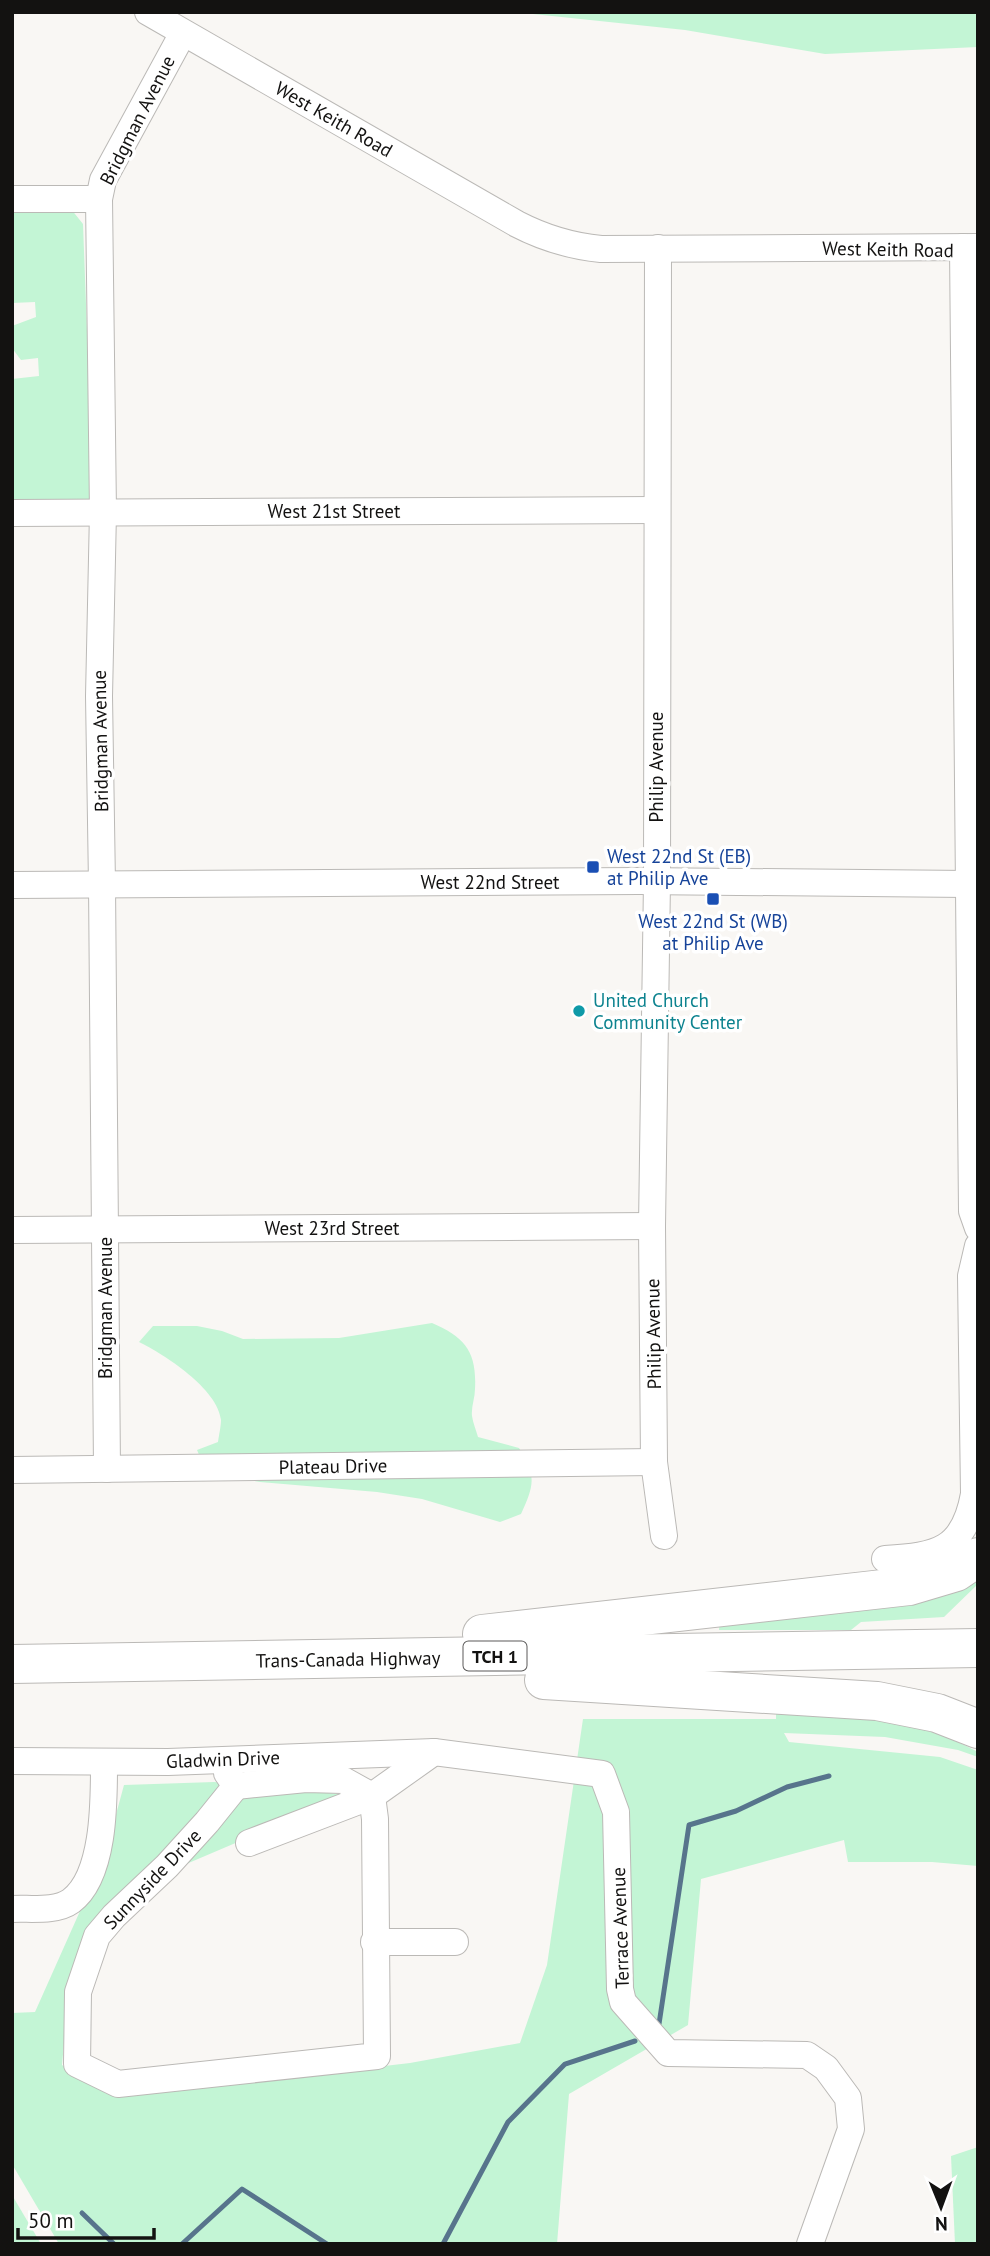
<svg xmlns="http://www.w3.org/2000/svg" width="990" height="2256" viewBox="0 0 990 2256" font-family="'PT Sans',sans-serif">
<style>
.green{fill:#c3f5d5}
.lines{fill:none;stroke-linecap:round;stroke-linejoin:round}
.stream{stroke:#57748c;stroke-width:5}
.minor-casing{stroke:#bbb9b6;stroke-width:28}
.highway-casing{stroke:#bbb9b6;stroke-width:40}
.minor{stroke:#fff;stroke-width:26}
.highway{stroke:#fff;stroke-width:38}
.transit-dot{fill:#1a4fb4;stroke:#fff;stroke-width:2.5}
.culture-dot{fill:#0f9aa8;stroke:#fff;stroke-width:2.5}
.labels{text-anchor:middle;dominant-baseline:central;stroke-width:7;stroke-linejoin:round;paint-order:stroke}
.shield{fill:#fff;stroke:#5a5958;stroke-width:2}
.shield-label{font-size:18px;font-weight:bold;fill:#131211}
.street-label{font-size:19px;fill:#131211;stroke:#fff}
.transit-label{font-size:19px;fill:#164399;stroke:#fff;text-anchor:start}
.culture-label{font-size:19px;fill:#0d838f;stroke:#fff;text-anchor:start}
</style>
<rect width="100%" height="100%" fill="#f9f7f4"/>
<!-- green -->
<g class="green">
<polygon points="514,12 978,12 978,47 825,54 685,30"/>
<polygon points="67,204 83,224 93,491 89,502 12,503 12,379 39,376 38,358 21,360 12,348 12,326 36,317 35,302 12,303 12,207"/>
<path d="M432,1323C465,1337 477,1352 475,1389C475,1398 471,1407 472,1416C473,1423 476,1430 478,1437L519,1448C537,1476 534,1485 521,1514L500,1522L422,1499L377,1492L260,1482L207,1473L197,1450L218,1442C219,1435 221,1426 221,1420C218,1389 164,1354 139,1342L153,1326H197L222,1331L243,1339L339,1338Z"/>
<polygon points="978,1573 978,1584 944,1617 861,1622 851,1630 719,1630 720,1617"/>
<path d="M776,1711C845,1713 916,1718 978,1752V1757L958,1750L885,1737L784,1733L789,1742L940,1757L978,1770V1866L932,1862H848L844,1840L701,1879L688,2025L569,2094L557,2244H59L12,2164V2013L35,2012L105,1855L124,1785L214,1782L348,1795L130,1888L67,2011L62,2065L107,2094L170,2091L410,2063L520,2043L547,1965L583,1719H776Z"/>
<polygon points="978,2147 978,2244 955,2244 951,2156"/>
<polygon points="12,2195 41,2244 12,2244"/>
</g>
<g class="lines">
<!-- stream -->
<g class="stream">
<polyline points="659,2024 689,1825 736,1811 787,1787 829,1776"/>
<polyline points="82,2213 114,2244"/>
<polyline points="182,2244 242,2189 327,2244"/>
<polyline points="443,2244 508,2122 565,2064 635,2041"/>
</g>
<!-- minor casing -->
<g class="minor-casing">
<g id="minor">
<path d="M148,12L517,224C544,238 570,246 601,249L978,247"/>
<polyline points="12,199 99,199"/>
<polyline points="963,247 972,1211 978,1228"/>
<polyline points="658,248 657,881 652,1226 654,1462 664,1536"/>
<polyline points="12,513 656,510"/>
<polyline points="12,885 639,881 968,884"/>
<polyline points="12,1230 652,1226"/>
<polyline points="107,1469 102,884 99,696 103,512 99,199 103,180 183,33"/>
<polyline points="12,1470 654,1462"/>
<path d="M885,1559C937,1556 964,1551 974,1494L971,1276L978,1246"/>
<polyline points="12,1761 168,1762 434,1752 602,1774 616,1812 620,1989 623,2002 668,2053 807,2055 826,2068 848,2098 851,2129 810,2244"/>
<polyline points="227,1773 236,1786 306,1779 343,1780 372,1796"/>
<polyline points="236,1786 207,1822 167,1866 114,1916 97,1936 78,1992 77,2064 118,2084 377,2056 375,1819 372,1796"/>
<polyline points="249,1843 372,1796 434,1752"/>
<path d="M12,1909C30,1908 56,1912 71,1901C105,1876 104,1800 104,1762"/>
<polyline points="374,1942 455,1942"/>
</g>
</g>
<!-- highway casing -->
<g class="highway-casing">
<g id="highway">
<polyline points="482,1634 909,1586 956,1572 978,1557"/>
<polyline points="12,1664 978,1648"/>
<polyline points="544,1680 877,1701 937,1713 978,1729"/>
</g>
</g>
<!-- minor -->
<use href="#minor" class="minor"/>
<!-- highway -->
<use href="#highway" class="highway"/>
</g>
<!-- markers -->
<g class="transit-dot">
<rect x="586" y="860" width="14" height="14" rx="3.5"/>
<rect x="706" y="892" width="14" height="14" rx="3.5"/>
</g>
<circle class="culture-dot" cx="579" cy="1011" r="7"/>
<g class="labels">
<!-- shield labels -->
<rect class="shield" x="463.5" y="1641.5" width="63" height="29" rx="5"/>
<g class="shield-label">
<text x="495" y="1656">TCH 1</text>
</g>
<!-- street labels -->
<g class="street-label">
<text transform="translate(334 119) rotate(30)">West Keith Road</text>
<text transform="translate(137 120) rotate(-63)">Bridgman Avenue</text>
<text transform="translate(888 249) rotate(1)">West Keith Road</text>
<text x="334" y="511">West 21st Street</text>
<text transform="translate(100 741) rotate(-91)">Bridgman Avenue</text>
<text transform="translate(656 767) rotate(-90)">Philip Avenue</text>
<text x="490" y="882">West 22nd Street</text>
<text x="332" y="1228">West 23rd Street</text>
<text transform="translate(105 1308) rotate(-90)">Bridgman Avenue</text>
<text transform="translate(653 1334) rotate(-91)">Philip Avenue</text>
<text transform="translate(333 1466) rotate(-1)">Plateau Drive</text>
<text transform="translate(348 1659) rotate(-1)">Trans-Canada Highway</text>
<text transform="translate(223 1759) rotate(-2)">Gladwin Drive</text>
<text transform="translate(152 1879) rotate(-46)">Sunnyside Drive</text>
<text transform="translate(620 1928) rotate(-92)">Terrace Avenue</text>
</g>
<!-- transit labels -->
<g class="transit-label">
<text x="607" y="856">West 22nd St (EB)<tspan x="607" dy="22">at Philip Ave</tspan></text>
<text x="713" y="921" text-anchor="middle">West 22nd St (WB)<tspan x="713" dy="22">at Philip Ave</tspan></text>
</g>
<!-- culture labels -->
<g class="culture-label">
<text x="593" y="1000">United Church<tspan x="593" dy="22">Community Center</tspan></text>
</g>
</g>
<!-- border -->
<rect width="990" height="2256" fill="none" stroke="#131211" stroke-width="28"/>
<!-- north arrow -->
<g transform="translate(941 2207) rotate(179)" stroke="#ffffff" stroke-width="5" paint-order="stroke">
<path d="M0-5L12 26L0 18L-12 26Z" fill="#131211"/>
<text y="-10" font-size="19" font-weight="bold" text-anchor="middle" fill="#131211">N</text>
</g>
<!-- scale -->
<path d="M18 2228v10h136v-10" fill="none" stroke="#131211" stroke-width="3.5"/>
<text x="28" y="2228" font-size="21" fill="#131211" stroke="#ffffff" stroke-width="5" paint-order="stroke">50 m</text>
</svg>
